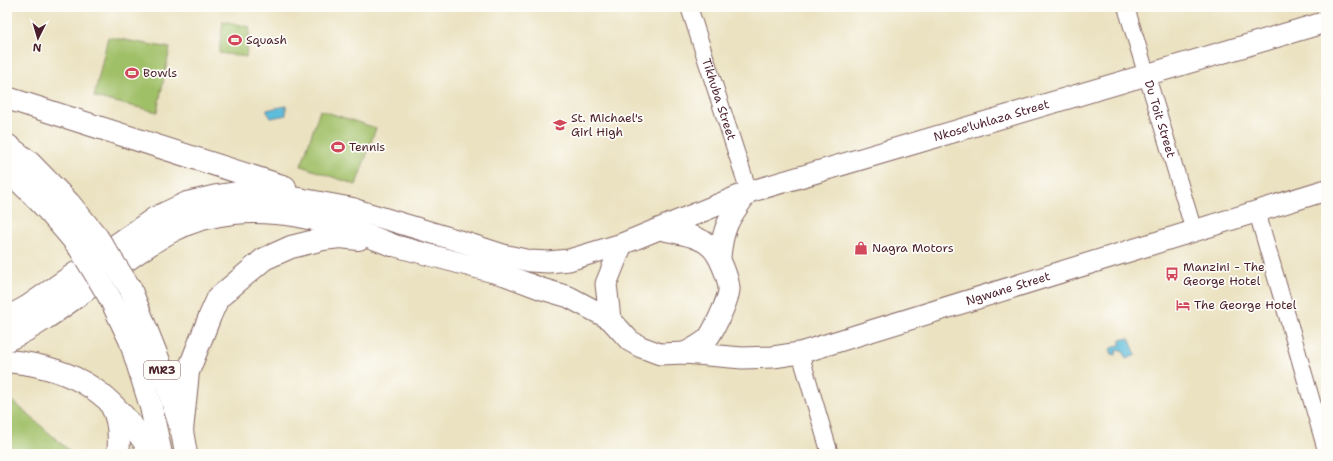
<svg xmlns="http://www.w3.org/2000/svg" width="1333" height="461" viewBox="0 0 1333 461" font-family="'Shantell Sans',sans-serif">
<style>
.green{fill:#a0c068;stroke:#75704a}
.water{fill:#5dbddb;stroke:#546e83}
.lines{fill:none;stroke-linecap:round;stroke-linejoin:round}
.minor-casing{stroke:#826360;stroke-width:18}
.major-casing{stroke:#826360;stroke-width:23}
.highway-casing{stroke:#826360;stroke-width:24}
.minor{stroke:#fff;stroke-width:16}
.major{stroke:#fff;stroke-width:21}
.highway{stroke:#fff;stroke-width:22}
.highway-bridge-casing{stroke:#826360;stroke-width:24;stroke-linecap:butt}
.highway-bridge{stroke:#fff;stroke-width:22}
.labels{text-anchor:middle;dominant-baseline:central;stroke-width:3.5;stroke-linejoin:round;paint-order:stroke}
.shield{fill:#fdfcf7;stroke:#806168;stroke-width:1}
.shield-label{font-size:11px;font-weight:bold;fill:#4a1f2b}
.poi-label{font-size:12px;fill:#4a1f2b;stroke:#fdfcf7;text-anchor:start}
.street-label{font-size:12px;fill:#4a1f2b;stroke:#fdfcf7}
</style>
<rect width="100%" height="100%" fill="#fdfcf7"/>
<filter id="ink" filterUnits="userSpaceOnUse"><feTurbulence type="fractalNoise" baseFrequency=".025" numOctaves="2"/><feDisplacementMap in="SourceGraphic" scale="8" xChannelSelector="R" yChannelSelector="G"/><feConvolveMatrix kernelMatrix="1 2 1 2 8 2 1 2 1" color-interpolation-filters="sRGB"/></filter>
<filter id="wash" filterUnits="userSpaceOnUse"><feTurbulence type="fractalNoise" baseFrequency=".012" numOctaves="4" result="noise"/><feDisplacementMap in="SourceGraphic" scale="16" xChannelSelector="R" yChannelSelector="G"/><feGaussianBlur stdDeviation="0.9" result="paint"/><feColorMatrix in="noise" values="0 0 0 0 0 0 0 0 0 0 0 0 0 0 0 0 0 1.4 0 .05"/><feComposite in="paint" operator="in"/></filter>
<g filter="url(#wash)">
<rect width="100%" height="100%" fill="#ebe2c1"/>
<!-- green -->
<g class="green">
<polygon points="223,21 250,27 246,57 219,53"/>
<polygon points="108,37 170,48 157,112 94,97"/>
<polygon points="320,110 376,128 356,185 301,166"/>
<polygon points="7,402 14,402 73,454 7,454"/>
</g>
<!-- water -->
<g class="water">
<polygon points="286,106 286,115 271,118 266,110"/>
<polygon points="1129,338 1136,355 1126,359 1123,350 1116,351 1116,355 1112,354 1110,349 1120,345 1120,340"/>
</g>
</g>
<g filter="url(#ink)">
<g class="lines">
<!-- minor casing -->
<g class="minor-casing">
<g id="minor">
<path id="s1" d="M689,7L749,192"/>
<path id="s2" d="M1126,7L1194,231"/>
<polyline points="1257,212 1326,450"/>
<polyline points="800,353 830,454"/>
</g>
</g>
<!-- major casing -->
<g class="major-casing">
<g id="major">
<path id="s3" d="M353,209L466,243L503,255L530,261L548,262L569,260L622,244L749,192L1326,22"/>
<path d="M660,229C676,233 699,235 711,247C719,254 728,277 729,288C730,297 712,335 706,340C700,345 692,349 685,353"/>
<path id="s4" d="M392,245L505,275L542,289L569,297L610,319L630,341L641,347L660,354L685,353L742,358L773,357L800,353L1326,190"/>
<path d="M720,257C723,225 730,217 748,192"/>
<polyline points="610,319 606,284 622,244"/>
</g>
</g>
<!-- highway casing -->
<g class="highway-casing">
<g id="highway">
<polyline points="7,98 285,187"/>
<polyline points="7,145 29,162 70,204 97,237"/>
<path d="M7,171C34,193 57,220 79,247"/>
<polyline points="130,288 159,361 182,431 186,454"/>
<polyline points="110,298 130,340 151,407 161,454"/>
<polyline points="7,318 27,307 135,232 155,218 187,203 217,196 243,192 277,195 353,209"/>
<path d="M7,340C38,326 66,304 94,284C119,266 144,246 172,231C212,210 255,209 299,216C312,219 325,221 338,225C356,231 374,238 392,245"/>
<path d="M7,361C80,368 113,395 153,454"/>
<path d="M111,405C119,419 120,437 118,454"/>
<polyline points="182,431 188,372 210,316 218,298 264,259 291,247 323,239 340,237 359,239"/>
</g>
</g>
<!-- minor -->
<use href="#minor" class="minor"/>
<!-- major -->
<use href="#major" class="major"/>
<!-- highway -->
<use href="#highway" class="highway"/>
<!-- highway-bridge casing -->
<g class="highway-bridge-casing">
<g id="highway-bridge">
<polyline points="97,237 130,288"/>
<polyline points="79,247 110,298"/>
</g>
</g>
<!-- highway-bridge -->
<use href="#highway-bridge" class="highway-bridge"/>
</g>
</g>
<!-- icons -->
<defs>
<g id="stadium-bare" transform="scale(1.08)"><path d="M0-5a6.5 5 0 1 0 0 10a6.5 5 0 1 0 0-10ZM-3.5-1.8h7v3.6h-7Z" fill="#d1495b" stroke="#fdfcf7" stroke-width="2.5" paint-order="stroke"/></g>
<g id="school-bare" transform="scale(1.08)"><path d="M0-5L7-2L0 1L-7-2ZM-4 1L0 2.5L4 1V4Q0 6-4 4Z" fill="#d1495b" stroke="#fdfcf7" stroke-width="2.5" paint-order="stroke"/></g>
<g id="shop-bare" transform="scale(1.08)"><path d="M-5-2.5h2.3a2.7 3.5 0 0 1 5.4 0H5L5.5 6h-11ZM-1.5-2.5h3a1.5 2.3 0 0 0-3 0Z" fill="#d1495b" stroke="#fdfcf7" stroke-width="2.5" paint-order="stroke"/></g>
<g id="bus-bare" transform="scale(1.08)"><path d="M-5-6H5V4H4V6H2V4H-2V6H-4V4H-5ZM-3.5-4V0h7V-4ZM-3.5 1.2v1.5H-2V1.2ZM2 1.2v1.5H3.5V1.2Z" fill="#d1495b" stroke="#fdfcf7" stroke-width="2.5" paint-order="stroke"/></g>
<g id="hotel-bare" transform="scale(1.08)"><path d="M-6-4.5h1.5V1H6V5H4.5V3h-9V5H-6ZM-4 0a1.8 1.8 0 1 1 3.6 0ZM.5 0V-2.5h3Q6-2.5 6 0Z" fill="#d1495b" stroke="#fdfcf7" stroke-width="2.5" paint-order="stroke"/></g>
</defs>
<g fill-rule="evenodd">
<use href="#stadium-bare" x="235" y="40"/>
<use href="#stadium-bare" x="132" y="73"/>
<use href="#school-bare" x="560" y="125"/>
<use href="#stadium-bare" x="338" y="147"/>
<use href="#shop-bare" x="861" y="248"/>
<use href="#bus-bare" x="1172" y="274"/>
<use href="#hotel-bare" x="1183" y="305"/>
</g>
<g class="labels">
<!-- shield labels -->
<rect class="shield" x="144" y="361" width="36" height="18" rx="3"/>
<g class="shield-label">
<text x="162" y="370">MR3</text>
</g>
<!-- poi labels -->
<g class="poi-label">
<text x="246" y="40">Squash</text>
<text x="143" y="73">Bowls</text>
<text x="571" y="118">St. Michael's<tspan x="571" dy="14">Girl High</tspan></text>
<text x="349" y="147">Tennis</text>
<text x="872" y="248">Nagra Motors</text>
<text x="1183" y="267">Manzini - The<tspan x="1183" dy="14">George Hotel</tspan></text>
<text x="1194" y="305">The George Hotel</text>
</g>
<!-- street labels -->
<g class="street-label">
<text stroke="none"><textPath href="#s1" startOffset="97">Tikhuba Street</textPath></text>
<text stroke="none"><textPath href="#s2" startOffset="117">Du Toit Street</textPath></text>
<text stroke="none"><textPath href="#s3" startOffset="669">Nkose'luhlaza Street</textPath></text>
<text stroke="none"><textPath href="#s4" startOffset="652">Ngwane Street</textPath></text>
</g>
</g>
<!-- margin -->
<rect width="1333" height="461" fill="none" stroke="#fdfcf7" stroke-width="24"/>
<!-- north arrow -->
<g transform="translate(38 38) rotate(185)" stroke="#fdfcf7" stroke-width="3" paint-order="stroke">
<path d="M0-3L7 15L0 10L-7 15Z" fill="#4a1f2b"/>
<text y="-6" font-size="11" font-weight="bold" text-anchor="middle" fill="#4a1f2b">N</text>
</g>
</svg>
